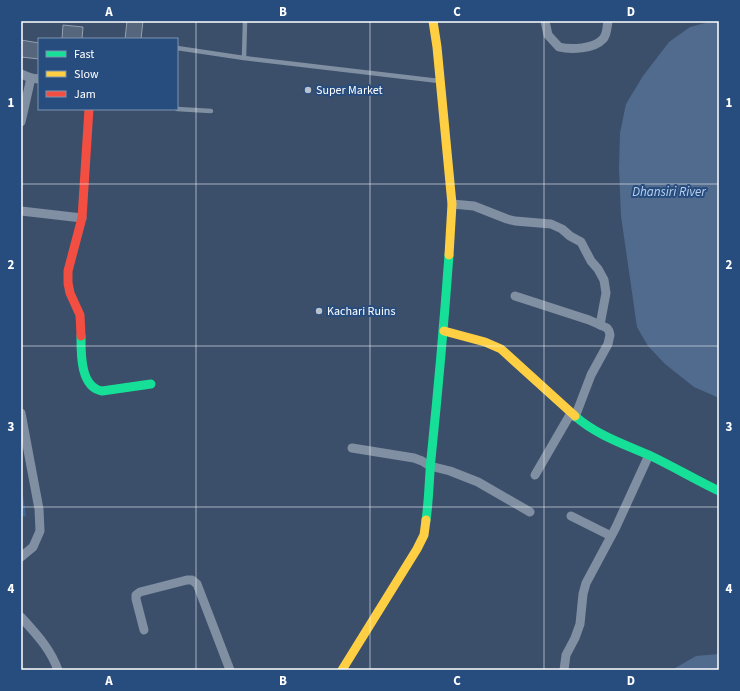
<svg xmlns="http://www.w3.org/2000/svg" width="740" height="691" viewBox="0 0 740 691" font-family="'Source Sans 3',sans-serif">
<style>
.green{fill:#3b6394}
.water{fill:#516b8e}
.building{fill:#56667c;stroke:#949faf}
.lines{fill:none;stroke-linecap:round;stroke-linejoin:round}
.lane{stroke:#808fa1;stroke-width:4.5}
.street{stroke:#808fa1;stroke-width:9}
.fast{stroke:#16e098;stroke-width:9}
.slow{stroke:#ffcf43;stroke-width:9}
.jam{stroke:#f24e42;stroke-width:9}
.grid{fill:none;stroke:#fff;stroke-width:1;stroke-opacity:0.55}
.poi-dot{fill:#bac1cb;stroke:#274c7e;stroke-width:1.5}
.labels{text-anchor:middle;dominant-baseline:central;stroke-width:4;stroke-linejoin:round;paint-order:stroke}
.poi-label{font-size:12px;fill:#fff;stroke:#274c7e;text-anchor:start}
.water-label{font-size:13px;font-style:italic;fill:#b8d0ed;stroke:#274c7e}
.neatline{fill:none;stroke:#fff;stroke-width:1.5}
.grid-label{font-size:13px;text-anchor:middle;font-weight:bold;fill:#fff}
</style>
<rect width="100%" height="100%" fill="#3b4f6a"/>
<!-- green -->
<polygon class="green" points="21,481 26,516 21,517"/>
<!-- water -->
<g class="water">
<polygon points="719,21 719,398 694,387 665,364 648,346 637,327 621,216 619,168 620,133 626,104 643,76 669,42 690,27 709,22"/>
<polygon points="719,654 719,670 672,670 696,656"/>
</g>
<!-- building -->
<g class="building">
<polygon points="127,21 143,21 141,39 125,39"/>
<polygon points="63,25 83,27 82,39 62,39"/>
<polygon points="21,40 39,43 39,59 21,57"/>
</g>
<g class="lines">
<!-- lane -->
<g class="lane">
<polyline points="177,48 244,58 439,81"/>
<polyline points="244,58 245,21"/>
<polyline points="177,109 211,111"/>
</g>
<!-- street -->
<g class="street">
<path d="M545,21L548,35L559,47C571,50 594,49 603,39C607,35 607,27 608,21"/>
<polyline points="21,74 31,78 39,79"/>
<polyline points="21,122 31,78"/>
<polyline points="452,204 474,206 507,219 515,221 551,224 562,229 570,236 581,242 591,261 598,269 604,280 606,293 600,325"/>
<polyline points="21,211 82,218"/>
<polyline points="515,296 589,320 607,328 609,331 610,335 608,344 591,375 575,417"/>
<polyline points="21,413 39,509 40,531 33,547 21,557"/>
<polyline points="352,448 414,458 422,461 430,466 450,471 478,482 530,512"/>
<polyline points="535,475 571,413"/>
<polyline points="571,516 611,536"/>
<path d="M21,617C37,635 50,648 58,670"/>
<polyline points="144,630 136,599 136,595 140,592 187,580 192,580 197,584 230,670"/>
<polyline points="564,670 566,655 575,638 580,624 583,594 586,583 616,527 649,455"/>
</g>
<!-- fast -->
<g class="fast">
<path d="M81,336C81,353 80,387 102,391L151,384"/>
<path d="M575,416C596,435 626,445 651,456C674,467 696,480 719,491"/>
<path d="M426,520C429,500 429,480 431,459C438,391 444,324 449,255"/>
</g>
<!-- slow -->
<g class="slow">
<polyline points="433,21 437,47 452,204 449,255"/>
<polyline points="444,331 485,342 501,349 575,416"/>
<polyline points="342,670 417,549 424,535 426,520"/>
</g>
<!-- jam -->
<polyline class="jam" points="81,336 80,315 70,293 68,283 68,271 82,218 89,109"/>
</g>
<!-- grid -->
<path class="grid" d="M196,21V670M370,21V670M544,21V670M21,184H719M21,346H719M21,507H719"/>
<!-- markers -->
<g class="poi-dot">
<circle cx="308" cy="90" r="4"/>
<circle cx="319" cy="311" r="4"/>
</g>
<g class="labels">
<!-- poi labels -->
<g class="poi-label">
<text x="316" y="90">Super Market</text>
<text x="327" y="311">Kachari Ruins</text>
</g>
<!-- water labels -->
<g class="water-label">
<text x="669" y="192">Dhansiri River</text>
</g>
</g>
<!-- border -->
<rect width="740" height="691" fill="none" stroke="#274c7e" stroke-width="44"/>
<!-- legend -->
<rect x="38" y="38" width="140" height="72" fill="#274c7e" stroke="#7d94b2"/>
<rect x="46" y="51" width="20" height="6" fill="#16e098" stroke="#7d94b2"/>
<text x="74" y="58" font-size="12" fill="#ffffff">Fast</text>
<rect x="46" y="71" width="20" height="6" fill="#ffcf43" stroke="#7d94b2"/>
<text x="74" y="78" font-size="12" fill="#ffffff">Slow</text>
<rect x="46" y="91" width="20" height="6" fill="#f24e42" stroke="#7d94b2"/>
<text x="74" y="98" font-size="12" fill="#ffffff">Jam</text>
<rect x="22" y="22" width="696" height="647" class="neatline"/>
<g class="grid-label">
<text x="109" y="16">A</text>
<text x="283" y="16">B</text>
<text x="457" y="16">C</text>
<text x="631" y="16">D</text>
<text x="11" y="107">1</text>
<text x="729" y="107">1</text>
<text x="11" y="269">2</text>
<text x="729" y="269">2</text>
<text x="11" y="431">3</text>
<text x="729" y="431">3</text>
<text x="11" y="593">4</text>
<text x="729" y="593">4</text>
<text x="109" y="685">A</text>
<text x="283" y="685">B</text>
<text x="457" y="685">C</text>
<text x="631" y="685">D</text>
</g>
</svg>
